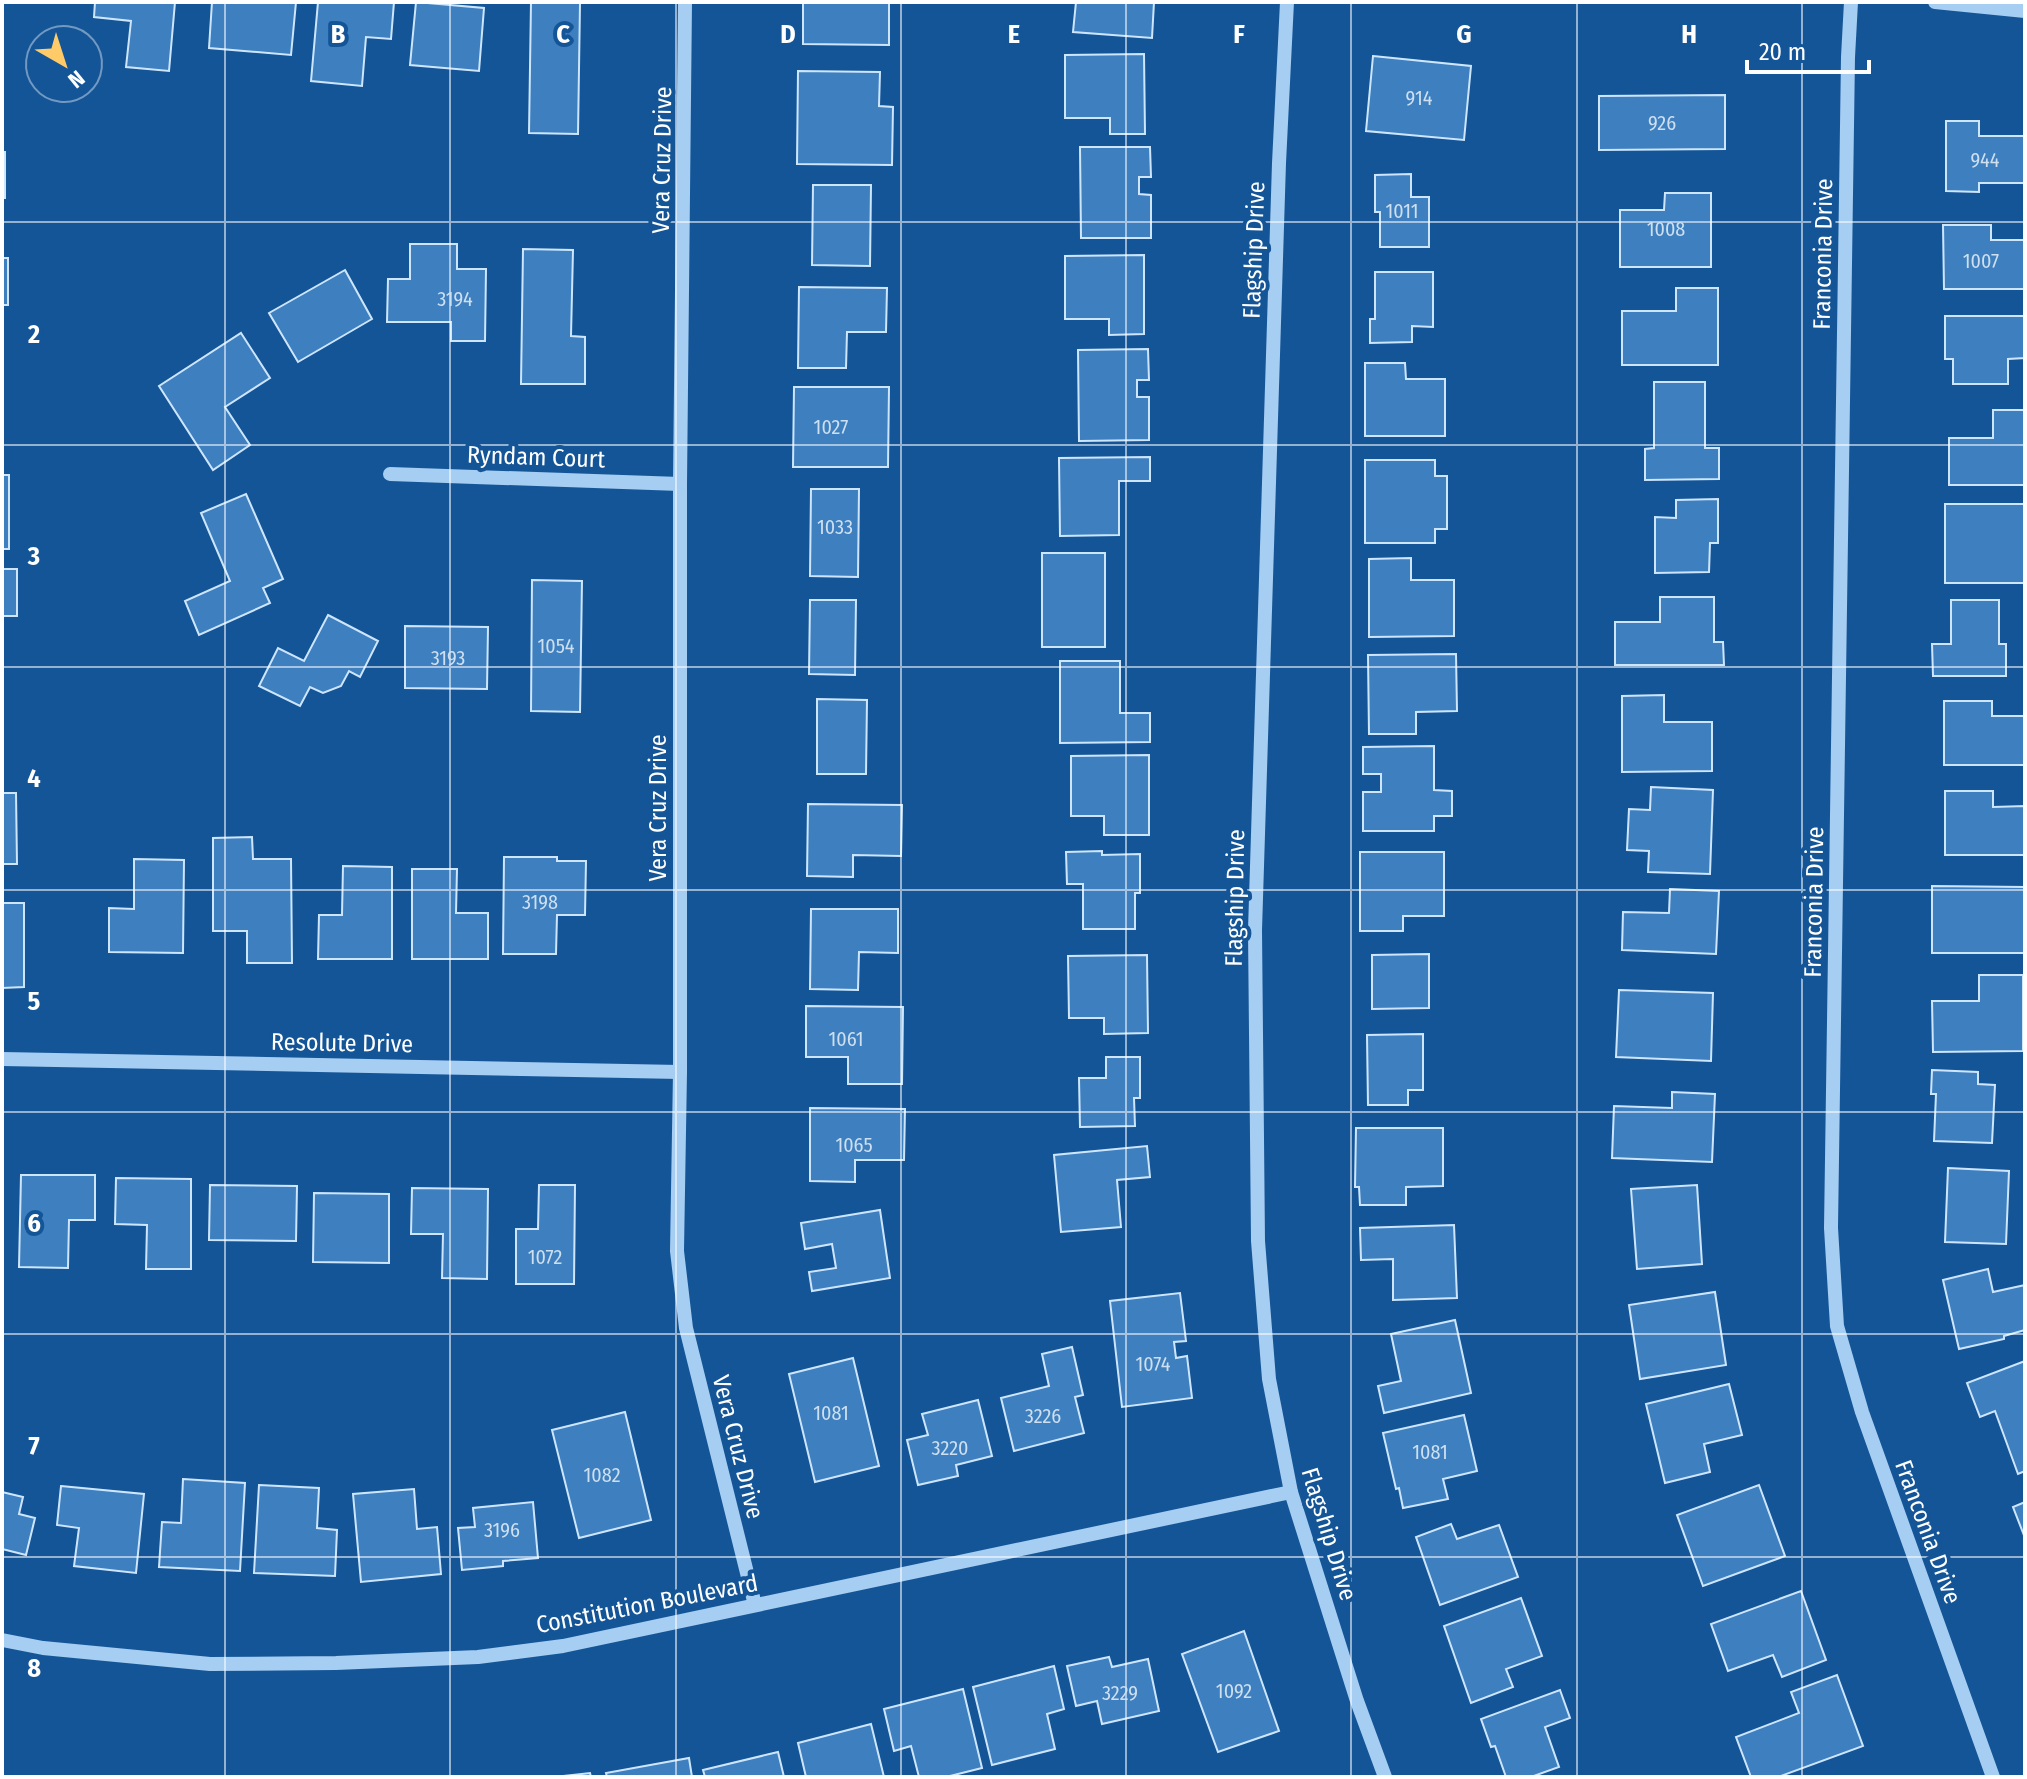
<svg xmlns="http://www.w3.org/2000/svg" width="2027" height="1779" viewBox="0 0 2027 1779" font-family="'Fira Sans Condensed',sans-serif">
<style>
.building{fill:#3d7fbf;stroke:#cee6fd;stroke-width:2}
.lines{fill:none;stroke-linecap:round;stroke-linejoin:round}
.minor{stroke:#a6cdf2;stroke-width:14}
.grid{fill:none;stroke:#fff;stroke-width:2;stroke-opacity:0.55}
.labels{text-anchor:middle;dominant-baseline:central;stroke-width:8;stroke-linejoin:round;paint-order:stroke}
.number-label{font-size:20px;fill:#cedfef}
.street-label{font-size:24px;fill:#fff;stroke:#145597}
.grid-label{font-size:26px;text-anchor:middle;font-weight:bold;fill:#fff;stroke:#145597;stroke-width:8;stroke-linejoin:round;paint-order:stroke}
</style>
<rect width="100%" height="100%" fill="#145597"/>
<!-- building -->
<g class="building">
<polygon points="95,2 175,2 169,71 126,67 131,21 94,17"/>
<polygon points="212,2 296,2 291,55 209,48"/>
<polygon points="318,2 394,2 391,39 366,37 362,86 311,81"/>
<polygon points="416,2 484,8 479,71 410,65"/>
<polygon points="531,2 580,3 578,134 529,133"/>
<polygon points="803,2 889,2 889,45 803,44"/>
<polygon points="1076,2 1154,2 1152,38 1073,32"/>
<polygon points="1144,54 1145,134 1110,134 1110,118 1065,118 1065,55"/>
<polygon points="1373,56 1471,66 1464,140 1366,131"/>
<polygon points="798,71 880,72 879,106 893,107 892,165 797,164"/>
<polygon points="1725,95 1725,149 1599,150 1599,96"/>
<polygon points="1946,121 1979,121 1979,136 2025,136 2025,183 1979,183 1979,192 1946,191"/>
<polygon points="1080,147 1150,147 1151,177 1139,177 1139,194 1151,195 1151,238 1081,238"/>
<rect x="2" y="152" width="3" height="46"/>
<polygon points="1411,174 1411,197 1429,197 1429,247 1380,247 1380,212 1375,212 1375,175"/>
<polygon points="813,185 871,185 870,266 812,265"/>
<polygon points="1665,193 1711,193 1711,267 1620,267 1620,210 1664,210"/>
<polygon points="1943,225 1991,225 1991,240 2025,240 2025,289 1944,289"/>
<polygon points="410,244 457,244 457,269 486,269 485,341 451,341 451,322 387,322 388,279 410,279"/>
<polygon points="523,249 573,250 571,336 585,337 585,384 521,384"/>
<polygon points="1144,255 1144,334 1109,335 1109,319 1065,319 1065,256"/>
<rect x="2" y="258" width="6" height="47"/>
<polygon points="345,270 372,319 298,362 269,313"/>
<polygon points="1375,272 1433,272 1433,327 1412,326 1412,342 1370,343 1370,319 1375,319"/>
<polygon points="799,287 887,288 886,332 847,332 846,368 798,368"/>
<polygon points="1676,288 1718,288 1718,365 1622,365 1622,311 1676,311"/>
<polygon points="1945,316 2025,316 2025,358 2008,359 2008,384 1953,384 1953,359 1945,359"/>
<polygon points="241,333 270,378 225,407 250,445 213,470 159,386"/>
<polygon points="1148,349 1149,380 1137,380 1137,397 1149,397 1149,440 1079,441 1078,350"/>
<polygon points="1365,363 1405,363 1406,379 1445,379 1445,436 1365,436"/>
<polygon points="1654,382 1705,382 1705,448 1719,448 1719,479 1645,480 1645,449 1654,448"/>
<polygon points="794,387 889,387 888,467 793,467"/>
<polygon points="1993,410 2025,410 2025,485 1949,485 1949,438 1993,438"/>
<polygon points="1150,457 1150,481 1119,481 1119,535 1060,536 1059,458"/>
<polygon points="1365,460 1435,460 1435,476 1447,476 1447,529 1435,529 1435,543 1365,543"/>
<rect x="2" y="475" width="7" height="74"/>
<polygon points="811,489 859,489 858,577 810,576"/>
<polygon points="246,494 283,579 263,588 270,603 199,635 185,601 230,581 201,513"/>
<polygon points="1718,499 1718,543 1710,543 1709,572 1655,573 1655,517 1676,518 1676,500"/>
<rect x="1945" y="504" width="80" height="79"/>
<rect x="1042" y="553" width="63" height="94"/>
<polygon points="1411,558 1411,580 1454,580 1454,636 1369,637 1369,559"/>
<rect x="2" y="569" width="15" height="47"/>
<polygon points="532,580 582,581 580,712 531,711"/>
<polygon points="1660,597 1714,597 1714,642 1723,642 1724,665 1615,665 1615,622 1660,622"/>
<polygon points="810,600 856,600 855,675 809,674"/>
<polygon points="1951,600 1999,600 1999,644 2006,644 2006,676 1933,676 1932,644 1951,644"/>
<polygon points="328,615 378,641 360,677 349,671 341,686 323,693 310,687 300,706 259,686 278,648 304,661"/>
<polygon points="405,626 488,627 487,689 405,688"/>
<polygon points="1456,654 1457,711 1416,712 1416,734 1369,734 1368,655"/>
<polygon points="1060,661 1120,661 1120,713 1150,713 1150,742 1060,743"/>
<polygon points="1664,695 1664,722 1712,722 1712,771 1622,772 1622,696"/>
<polygon points="817,699 867,700 866,774 817,774"/>
<polygon points="1944,701 1992,701 1992,716 2025,716 2025,765 1944,765"/>
<polygon points="1434,746 1434,790 1452,791 1452,816 1434,816 1434,831 1363,831 1363,792 1381,792 1381,774 1363,774 1363,747"/>
<polygon points="1149,755 1149,835 1104,835 1104,816 1071,816 1071,756"/>
<polygon points="1651,787 1713,790 1710,874 1648,872 1649,851 1627,850 1629,809 1650,810"/>
<polygon points="1945,791 1993,791 1993,807 2025,806 2025,855 1945,855"/>
<polygon points="2,793 16,793 17,864 2,864"/>
<polygon points="808,804 902,805 901,856 853,855 853,877 807,876"/>
<polygon points="252,837 253,859 291,859 292,963 247,963 247,931 213,931 213,838"/>
<polygon points="1102,851 1102,855 1140,854 1140,893 1135,893 1135,929 1083,929 1083,884 1067,884 1066,852"/>
<polygon points="1360,852 1444,852 1444,916 1403,916 1403,931 1360,931"/>
<polygon points="504,857 557,857 557,861 586,861 585,915 557,915 556,954 503,954"/>
<polygon points="134,859 184,860 183,953 109,952 109,908 134,909"/>
<polygon points="343,866 392,867 392,959 318,959 319,915 342,915"/>
<polygon points="412,869 457,869 456,913 488,913 488,959 412,959"/>
<polygon points="1932,886 2025,887 2025,953 1932,953"/>
<polygon points="1670,889 1719,891 1716,954 1622,950 1623,912 1669,913"/>
<polygon points="2,903 24,903 24,987 2,988"/>
<polygon points="811,909 898,909 898,953 859,952 858,990 810,989"/>
<polygon points="1429,954 1429,1008 1372,1009 1372,955"/>
<polygon points="1147,955 1148,1033 1104,1034 1104,1018 1069,1018 1068,956"/>
<polygon points="1979,975 2023,975 2023,1051 1933,1052 1932,1001 1979,1001"/>
<polygon points="1619,990 1713,993 1711,1061 1616,1057"/>
<polygon points="806,1006 903,1007 902,1084 848,1084 848,1057 806,1057"/>
<polygon points="1423,1034 1423,1090 1408,1090 1408,1105 1368,1105 1367,1035"/>
<polygon points="1106,1057 1140,1057 1140,1098 1134,1098 1135,1126 1080,1127 1079,1078 1106,1078"/>
<polygon points="1932,1070 1978,1072 1978,1084 1995,1085 1992,1143 1934,1141 1936,1094 1931,1094"/>
<polygon points="1672,1092 1715,1094 1712,1162 1612,1158 1614,1106 1672,1108"/>
<polygon points="810,1108 905,1109 904,1160 855,1160 855,1182 810,1181"/>
<polygon points="1356,1128 1443,1128 1443,1186 1406,1187 1406,1205 1360,1205 1359,1187 1355,1187"/>
<polygon points="1147,1146 1150,1177 1117,1180 1121,1227 1061,1232 1054,1155"/>
<polygon points="1948,1168 2009,1171 2006,1244 1945,1242"/>
<polygon points="21,1175 95,1175 95,1220 69,1220 68,1268 19,1267"/>
<polygon points="116,1178 191,1179 191,1269 146,1269 147,1225 115,1224"/>
<polygon points="210,1185 297,1186 296,1241 209,1240"/>
<polygon points="539,1185 575,1185 574,1284 516,1284 516,1229 538,1229"/>
<polygon points="1697,1185 1702,1264 1637,1269 1631,1189"/>
<polygon points="412,1188 488,1189 487,1279 442,1278 443,1234 411,1234"/>
<polygon points="314,1193 389,1194 389,1263 313,1262"/>
<polygon points="880,1210 890,1278 812,1291 809,1272 836,1268 832,1244 805,1249 801,1223"/>
<polygon points="1454,1225 1457,1298 1393,1300 1393,1259 1361,1260 1360,1228"/>
<polygon points="1988,1269 1993,1292 2025,1285 2025,1330 2004,1336 2004,1339 1959,1349 1943,1280"/>
<polygon points="1715,1292 1726,1365 1640,1379 1629,1305"/>
<polygon points="1180,1293 1186,1341 1174,1342 1176,1358 1187,1356 1192,1398 1122,1407 1110,1301"/>
<polygon points="1455,1320 1471,1393 1384,1413 1378,1386 1401,1381 1391,1334"/>
<polygon points="1072,1347 1083,1395 1075,1397 1084,1433 1014,1451 1001,1398 1049,1386 1042,1354"/>
<polygon points="853,1358 879,1466 815,1482 789,1374"/>
<polygon points="2025,1361 2025,1471 2018,1474 1995,1411 1980,1417 1967,1383"/>
<polygon points="1729,1384 1742,1435 1704,1444 1710,1472 1665,1483 1646,1404"/>
<polygon points="978,1400 992,1456 956,1465 958,1476 918,1485 907,1440 928,1435 922,1414"/>
<polygon points="625,1412 651,1520 579,1538 552,1430"/>
<polygon points="1464,1415 1477,1471 1443,1479 1448,1499 1403,1508 1399,1488 1396,1489 1383,1433"/>
<polygon points="183,1479 245,1483 240,1571 159,1567 162,1522 181,1523"/>
<polygon points="259,1485 319,1488 317,1528 337,1530 335,1576 254,1573"/>
<polygon points="1759,1485 1785,1556 1703,1586 1677,1515"/>
<polygon points="61,1486 144,1494 136,1573 74,1566 79,1528 57,1525"/>
<polygon points="414,1489 417,1529 437,1527 441,1574 361,1582 353,1494"/>
<polygon points="2,1492 23,1497 19,1514 35,1518 26,1555 2,1549"/>
<polygon points="533,1502 538,1558 503,1561 503,1566 462,1570 458,1528 475,1527 473,1508"/>
<polygon points="2025,1502 2025,1538 2013,1507"/>
<polygon points="1451,1524 1457,1539 1499,1525 1518,1577 1440,1605 1416,1537"/>
<polygon points="1801,1591 1826,1660 1782,1677 1773,1655 1728,1671 1711,1624"/>
<polygon points="1521,1598 1542,1656 1506,1669 1513,1687 1471,1703 1444,1626"/>
<polygon points="1244,1631 1279,1731 1218,1752 1182,1654"/>
<polygon points="1109,1657 1112,1667 1148,1659 1159,1711 1102,1724 1097,1701 1076,1706 1067,1666"/>
<polygon points="1054,1666 1064,1709 1047,1714 1055,1749 992,1765 973,1687"/>
<polygon points="1837,1675 1863,1746 1778,1777 1751,1777 1736,1737 1799,1713 1791,1692"/>
<polygon points="963,1689 982,1768 946,1777 919,1777 911,1746 894,1751 884,1709"/>
<polygon points="1560,1690 1570,1718 1545,1727 1559,1767 1531,1777 1506,1777 1495,1746 1491,1747 1481,1719"/>
<polygon points="871,1724 884,1777 806,1777 798,1743"/>
<polygon points="778,1752 784,1777 705,1777 703,1770"/>
<polygon points="689,1758 692,1777 607,1777 606,1773"/>
<polygon points="590,1773 591,1777 564,1777 564,1776"/>
</g>
<g class="lines">
<!-- minor -->
<g class="minor">
<polyline points="685,2 680,484 680,1072 677,1251 686,1328 755,1605"/>
<polyline points="1287,2 1279,163 1255,930 1258,1241 1269,1379 1291,1492 1357,1701 1385,1777"/>
<polyline points="1851,2 1848,57 1831,1228 1837,1326 1862,1412 1993,1777"/>
<polyline points="1935,2 2025,11"/>
<polyline points="390,474 680,484"/>
<polyline points="2,1059 680,1072"/>
<polyline points="2,1640 43,1648 210,1664 336,1663 478,1657 563,1646 1291,1492"/>
</g>
</g>
<!-- grid -->
<path class="grid" d="M225,2V1777M450,2V1777M676,2V1777M901,2V1777M1126,2V1777M1351,2V1777M1577,2V1777M1802,2V1777M2,222H2025M2,445H2025M2,667H2025M2,890H2025M2,1112H2025M2,1334H2025M2,1557H2025"/>
<g class="labels">
<!-- number labels -->
<g class="number-label">
<text x="1419" y="98">914</text>
<text x="1662" y="123">926</text>
<text x="1985" y="160">944</text>
<text x="1402" y="211">1011</text>
<text x="1666" y="229">1008</text>
<text x="1981" y="261">1007</text>
<text x="455" y="299">3194</text>
<text x="831" y="427">1027</text>
<text x="835" y="527">1033</text>
<text x="556" y="646">1054</text>
<text x="448" y="658">3193</text>
<text x="540" y="902">3198</text>
<text x="846" y="1039">1061</text>
<text x="854" y="1145">1065</text>
<text x="545" y="1257">1072</text>
<text x="1153" y="1364">1074</text>
<text x="831" y="1413">1081</text>
<text x="1043" y="1416">3226</text>
<text x="950" y="1448">3220</text>
<text x="1430" y="1452">1081</text>
<text x="602" y="1475">1082</text>
<text x="502" y="1530">3196</text>
<text x="1234" y="1691">1092</text>
<text x="1120" y="1693">3229</text>
</g>
<!-- street labels -->
<g class="street-label">
<text transform="translate(662 160) rotate(-89)">Vera Cruz Drive</text>
<text transform="translate(1254 250) rotate(-88)">Flagship Drive</text>
<text transform="translate(1823 254) rotate(-89)">Franconia Drive</text>
<text transform="translate(536 457) rotate(2)">Ryndam Court</text>
<text transform="translate(658 808) rotate(-90)">Vera Cruz Drive</text>
<text transform="translate(1235 898) rotate(-89)">Flagship Drive</text>
<text transform="translate(1814 902) rotate(-89)">Franconia Drive</text>
<text transform="translate(342 1043) rotate(1)">Resolute Drive</text>
<text transform="translate(738 1447) rotate(76)">Vera Cruz Drive</text>
<text transform="translate(1928 1532) rotate(70)">Franconia Drive</text>
<text transform="translate(1329 1534) rotate(73)">Flagship Drive</text>
<text transform="translate(647 1604) rotate(-11)">Constitution Boulevard</text>
</g>
</g>
<g class="grid-label">
<text x="338" y="43">B</text>
<text x="563" y="43">C</text>
<text x="788" y="43">D</text>
<text x="1014" y="43">E</text>
<text x="1239" y="43">F</text>
<text x="1464" y="43">G</text>
<text x="1689" y="43">H</text>
<text x="34" y="343">2</text>
<text x="34" y="565">3</text>
<text x="34" y="787">4</text>
<text x="34" y="1010">5</text>
<text x="34" y="1232">6</text>
<text x="34" y="1455">7</text>
<text x="34" y="1677">8</text>
</g>
<!-- border -->
<rect width="2027" height="1779" fill="none" stroke="#ffffff" stroke-width="8"/>
<!-- north arrow -->
<g transform="translate(64 64) rotate(141)"><circle r="38" fill="#145597" stroke="#7299c1" stroke-width="2"/>
<path d="M0-6L14 30L0 20L-14 30Z" fill="#ffca68"/>
<text y="-12" font-size="22" font-weight="bold" text-anchor="middle" fill="#ffffff">N</text>
</g>
<!-- scale -->
<path d="M1747 60v12h122v-12" fill="none" stroke="#ffffff" stroke-width="4"/>
<text x="1759" y="60" font-size="24" fill="#ffffff" stroke="#145597" stroke-width="6" paint-order="stroke">20 m</text>
</svg>
